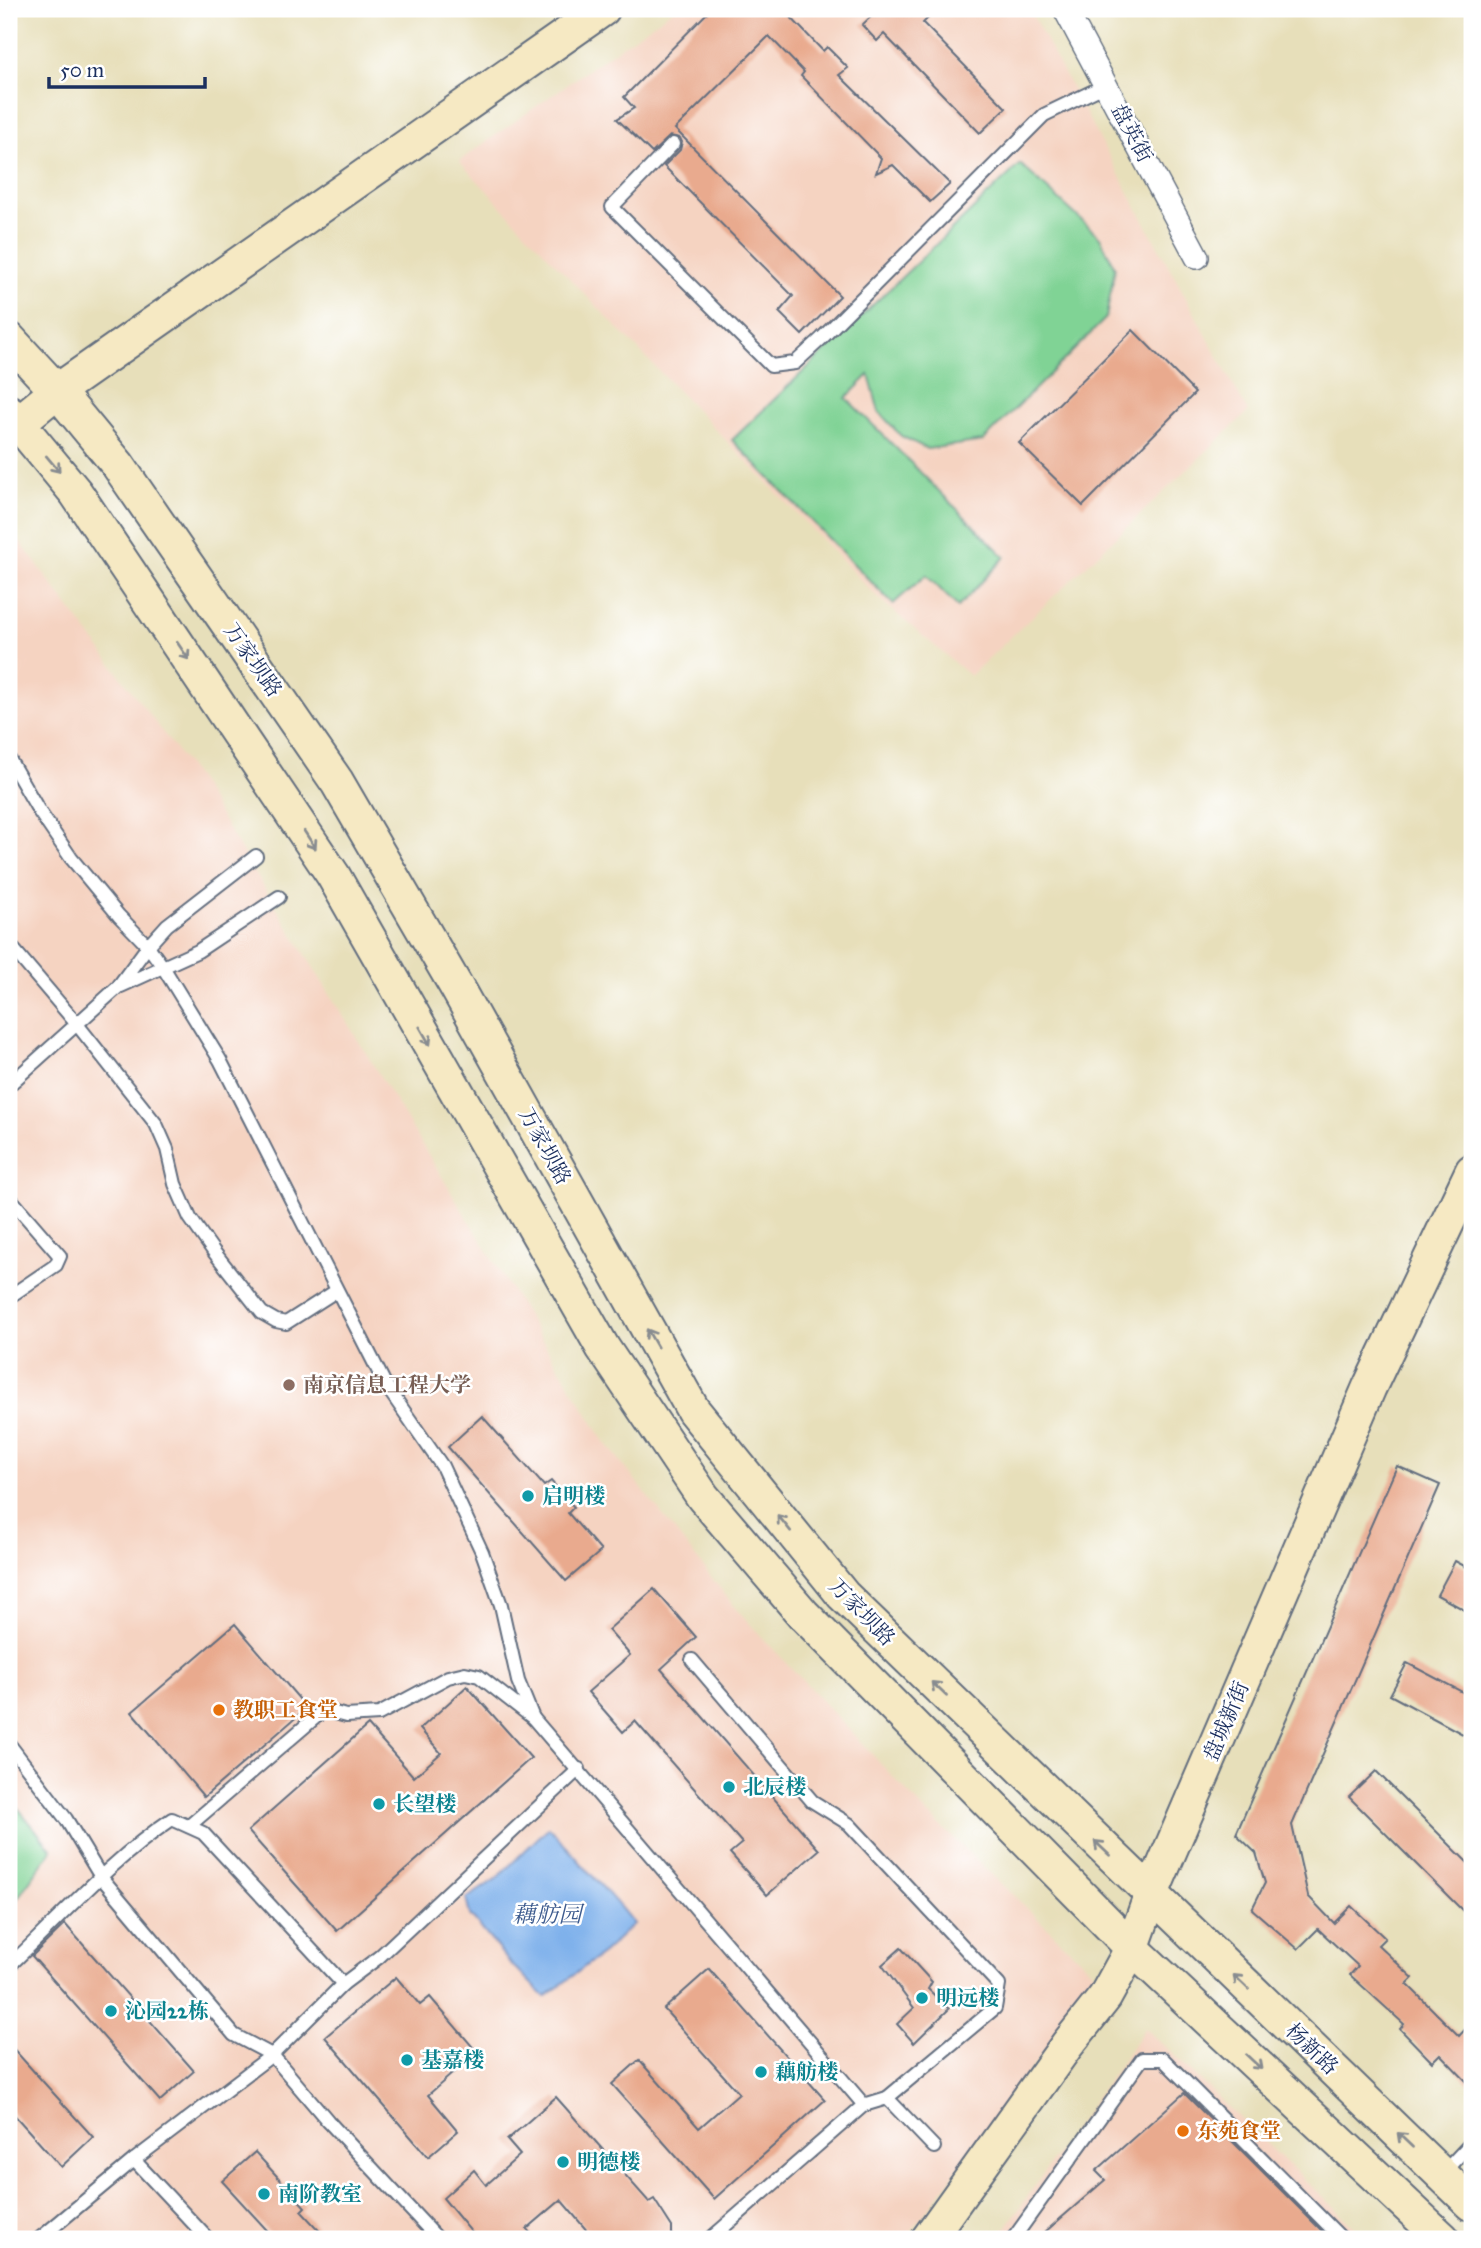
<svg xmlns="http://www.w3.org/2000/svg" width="1481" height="2248" viewBox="0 0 1481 2248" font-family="'IM FELL Great Primer','Noto Serif SC',serif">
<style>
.built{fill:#f5d3c1}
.green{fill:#80d395;stroke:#4e817a;stroke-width:2}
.water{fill:#7fb1eb;stroke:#4d70a4;stroke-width:2}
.building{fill:#e9aa8e}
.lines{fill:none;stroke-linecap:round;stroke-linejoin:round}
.service-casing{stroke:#626d7e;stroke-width:16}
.minor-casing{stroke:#626d7e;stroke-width:26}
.secondary-casing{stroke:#626d7e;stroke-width:37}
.service{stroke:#fff;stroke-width:12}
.minor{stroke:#fff;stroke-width:23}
.secondary{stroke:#f6e9c3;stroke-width:33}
.oneway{stroke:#888c90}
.education-dot{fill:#8d6e63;stroke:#fff;stroke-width:2.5}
.culture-dot{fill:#0f9aa8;stroke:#fff;stroke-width:2.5}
.food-dot{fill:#e8710a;stroke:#fff;stroke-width:2.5}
.labels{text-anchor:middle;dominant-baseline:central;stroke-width:5;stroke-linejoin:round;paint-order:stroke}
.street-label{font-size:21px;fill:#1b2f5e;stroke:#fff}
.education-label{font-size:21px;font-weight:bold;fill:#785e54;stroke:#fff;text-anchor:start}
.culture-label{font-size:21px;font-weight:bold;fill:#0d838f;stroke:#fff;text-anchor:start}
.food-label{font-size:21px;font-weight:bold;fill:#c56008;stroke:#fff;text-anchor:start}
.water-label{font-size:23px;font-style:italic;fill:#3e5c8f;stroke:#fff}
</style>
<rect width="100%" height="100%" fill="#fff"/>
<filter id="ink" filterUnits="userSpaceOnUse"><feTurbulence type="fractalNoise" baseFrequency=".0143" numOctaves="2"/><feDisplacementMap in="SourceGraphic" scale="14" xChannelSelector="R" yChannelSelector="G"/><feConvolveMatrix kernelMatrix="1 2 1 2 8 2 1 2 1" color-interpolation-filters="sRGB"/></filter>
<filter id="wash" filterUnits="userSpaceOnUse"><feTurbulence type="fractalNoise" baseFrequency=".00686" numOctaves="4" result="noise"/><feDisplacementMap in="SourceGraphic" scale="28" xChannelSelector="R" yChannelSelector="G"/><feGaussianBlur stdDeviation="1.57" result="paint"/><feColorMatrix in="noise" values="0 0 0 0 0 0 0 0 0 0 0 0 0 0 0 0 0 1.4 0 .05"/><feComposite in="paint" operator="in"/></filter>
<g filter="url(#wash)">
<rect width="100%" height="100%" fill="#e7dfba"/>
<!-- built -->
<g class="built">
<polygon points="674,9 1029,9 1248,412 970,676 878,598 549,257 459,161"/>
<polygon points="9,527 197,778 603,1439 737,1610 927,1813 1099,1977 906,2239 9,2239"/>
<polygon points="1145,2028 1367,2239 998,2239"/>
</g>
<!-- green -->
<g class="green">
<polygon points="1020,164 1100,237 1115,268 1106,318 983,441 927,449 901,436 879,412 869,375 846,398 1005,557 958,607 926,575 893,604 732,440"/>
<polygon points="9,1797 52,1850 9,1910"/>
</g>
<!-- water -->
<polygon class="water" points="549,1827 620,1907 634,1924 604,1952 545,1997 510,1963 470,1915 466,1899 496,1879"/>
<g id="blocks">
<!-- building -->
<g class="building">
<polygon points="711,9 783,9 823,51 827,47 848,68 839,75 950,184 930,202 893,165 876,173 881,158 801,76 804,72 769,36 675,129 840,296 802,335 779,312 793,296 664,166 680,150 682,142 680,138 670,136 652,153 617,119 634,108 624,97"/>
<polygon points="879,9 937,9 923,23 1006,108 980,133 884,34 877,41 862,25"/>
<polygon points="1133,330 1195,393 1083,506 1019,443"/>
<polygon points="482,1416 544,1486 551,1481 574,1507 568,1513 601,1551 566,1581 448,1447"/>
<polygon points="1397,1466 1440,1485 1292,1825 1308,1896 1334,1923 1351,1906 1385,1938 1378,1945 1413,1978 1407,1984 1459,2036 1472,2022 1472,2087 1440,2054 1432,2062 1400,2029 1404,2024 1350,1975 1358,1966 1318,1929 1298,1949 1252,1909 1265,1883 1256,1853 1236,1834"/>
<polygon points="1455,1561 1472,1570 1472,1614 1437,1595"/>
<polygon points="654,1589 696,1637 661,1669 819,1850 767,1895 730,1853 742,1843 635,1721 623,1732 588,1692 630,1655 608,1630"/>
<polygon points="235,1624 307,1708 204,1797 132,1712"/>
<polygon points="1407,1663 1472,1697 1472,1739 1390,1695"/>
<polygon points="467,1686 531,1758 337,1931 248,1831 368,1725 414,1777 441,1753 420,1729"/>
<polygon points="1376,1771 1472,1867 1472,1920 1349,1797"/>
<polygon points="65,1924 194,2071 160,2101 32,1956"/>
<polygon points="901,1948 932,1982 928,1989 949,2009 914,2043 897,2024 914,2008 882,1965"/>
<polygon points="709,1969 825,2100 714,2199 612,2084 639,2060 699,2128 739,2093 664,2009"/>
<polygon points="396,1977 420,2005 430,1997 477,2052 428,2095 458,2131 428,2157 325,2037"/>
<polygon points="9,2044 93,2137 61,2167 9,2109"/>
<polygon points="1184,2093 1330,2239 1037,2239 1105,2180 1096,2171"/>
<polygon points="556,2097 649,2202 654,2199 672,2227 672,2239 594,2239 561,2200 527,2229 535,2239 477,2239 443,2198 474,2170 486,2185 520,2155 507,2140"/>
<polygon points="255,2152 305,2207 301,2211 327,2239 275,2239 222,2181"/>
</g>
</g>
</g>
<g filter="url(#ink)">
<use href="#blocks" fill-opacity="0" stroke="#626d7e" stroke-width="2"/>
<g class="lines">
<!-- service casing -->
<g class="service-casing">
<g id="service">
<polyline points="673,144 612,207 771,366 795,363 822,338 1044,115 1106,85"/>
<polyline points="9,759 39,811 71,858 119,916 148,946 163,967 220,1060 385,1384 442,1466 482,1552 501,1605 518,1681 533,1718"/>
<polyline points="9,944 76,1023 156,1124 167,1149 175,1184 190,1218 214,1252 262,1313 276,1321 286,1323 336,1291"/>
<polyline points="121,986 198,951 279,897"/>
<polyline points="9,1085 117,988 148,946 167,925 256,856"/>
<polyline points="9,1197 60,1256 56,1265 9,1297"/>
<polyline points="692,1660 812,1801 849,1824 999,1985 995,2008 887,2098"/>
<polyline points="9,1744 66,1819 101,1877 234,2035 272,2055 328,2121 438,2239"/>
<polyline points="189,1826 324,1710 346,1716 379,1714 448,1677 465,1673 479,1676 533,1718 864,2105 887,2098 934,2147"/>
<path d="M9,1966C62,1916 111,1860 172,1819L203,1833L343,1984"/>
<polyline points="134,2160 272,2055 343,1984 379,1957 579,1769"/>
<polyline points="1442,2174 1472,2142"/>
<polyline points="39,2239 134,2160 208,2239"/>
<polyline points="710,2239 864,2105"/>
<polyline points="1013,2239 1142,2059 1163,2059 1342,2239"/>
</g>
</g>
<!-- minor casing -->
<g class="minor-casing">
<polyline id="minor" points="1065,9 1197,257"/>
</g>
<!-- secondary casing -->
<g class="secondary-casing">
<g id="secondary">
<polyline points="9,339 57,391 118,465 337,782 457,988 693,1410 843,1595 1472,2204"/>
<polyline points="9,412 76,493 333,875 603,1348 703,1497 803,1614 1132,1948 1443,2239"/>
<polyline points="18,423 57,391 603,9"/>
<polyline points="928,2239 1067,2045 1105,1997 1132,1948 1151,1895 1369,1388 1472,1171"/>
</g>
</g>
<!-- service -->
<use href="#service" class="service"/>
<!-- minor -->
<use href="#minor" class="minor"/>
<!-- secondary -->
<use href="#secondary" class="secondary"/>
</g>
<!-- one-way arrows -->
<defs><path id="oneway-shaft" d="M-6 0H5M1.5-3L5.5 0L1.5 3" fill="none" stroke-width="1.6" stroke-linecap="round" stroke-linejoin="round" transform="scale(1.75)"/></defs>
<g class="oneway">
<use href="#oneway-shaft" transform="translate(53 464) rotate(50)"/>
<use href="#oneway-shaft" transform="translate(183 651) rotate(56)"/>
<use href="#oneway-shaft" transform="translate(310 840) rotate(57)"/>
<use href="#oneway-shaft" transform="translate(425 1036) rotate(60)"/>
<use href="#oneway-shaft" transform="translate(652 1338) rotate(-120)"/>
<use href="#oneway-shaft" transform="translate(784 1523) rotate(-129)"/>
<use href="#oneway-shaft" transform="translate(939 1689) rotate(-136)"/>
<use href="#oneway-shaft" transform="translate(1102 1848) rotate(-136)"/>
<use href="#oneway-shaft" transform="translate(1241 1982) rotate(-136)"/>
<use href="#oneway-shaft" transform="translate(1254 2062) rotate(43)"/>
<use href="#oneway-shaft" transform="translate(1405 2140) rotate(-136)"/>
</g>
</g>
<!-- markers -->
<circle class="education-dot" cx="289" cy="1385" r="7"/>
<g class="culture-dot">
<circle cx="528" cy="1496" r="7"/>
<circle cx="729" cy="1787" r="7"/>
<circle cx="379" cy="1804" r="7"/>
<circle cx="922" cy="1998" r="7"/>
<circle cx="111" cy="2011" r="7"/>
<circle cx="407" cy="2060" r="7"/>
<circle cx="761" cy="2072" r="7"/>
<circle cx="563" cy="2162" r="7"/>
<circle cx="264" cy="2194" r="7"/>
</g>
<g class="food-dot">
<circle cx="219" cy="1710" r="7"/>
<circle cx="1183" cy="2131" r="7"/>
</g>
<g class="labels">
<!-- street labels -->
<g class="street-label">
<text transform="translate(1132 133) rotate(62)">盘英街</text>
<text transform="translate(253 660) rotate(55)">万家坝路</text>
<text transform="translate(545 1146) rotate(61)">万家坝路</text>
<text transform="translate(862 1612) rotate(46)">万家坝路</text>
<text transform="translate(1226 1721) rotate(-67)">盘城新街</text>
<text transform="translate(1312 2049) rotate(44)">杨新路</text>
</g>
<!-- education labels -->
<g class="education-label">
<text x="303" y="1385">南京信息工程大学</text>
</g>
<!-- culture labels -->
<g class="culture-label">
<text x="542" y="1496">启明楼</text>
<text x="743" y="1787">北辰楼</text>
<text x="393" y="1804">长望楼</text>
<text x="936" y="1998">明远楼</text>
<text x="125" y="2011">沁园22栋</text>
<text x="421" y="2060">基嘉楼</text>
<text x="775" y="2072">藕舫楼</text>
<text x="577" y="2162">明德楼</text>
<text x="278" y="2194">南阶教室</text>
</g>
<!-- food labels -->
<g class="food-label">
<text x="233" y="1710">教职工食堂</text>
<text x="1197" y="2131">东苑食堂</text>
</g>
<!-- water labels -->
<g class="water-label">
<text x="547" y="1914">藕舫园</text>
</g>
</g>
<!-- margin -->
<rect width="1481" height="2248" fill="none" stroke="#fff" stroke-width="35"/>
<!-- scale -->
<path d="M49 77v10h156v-10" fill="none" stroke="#1b2f5e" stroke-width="3.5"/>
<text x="60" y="77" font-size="21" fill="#1b2f5e" stroke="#ffffff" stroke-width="5" paint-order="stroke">50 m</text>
</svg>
